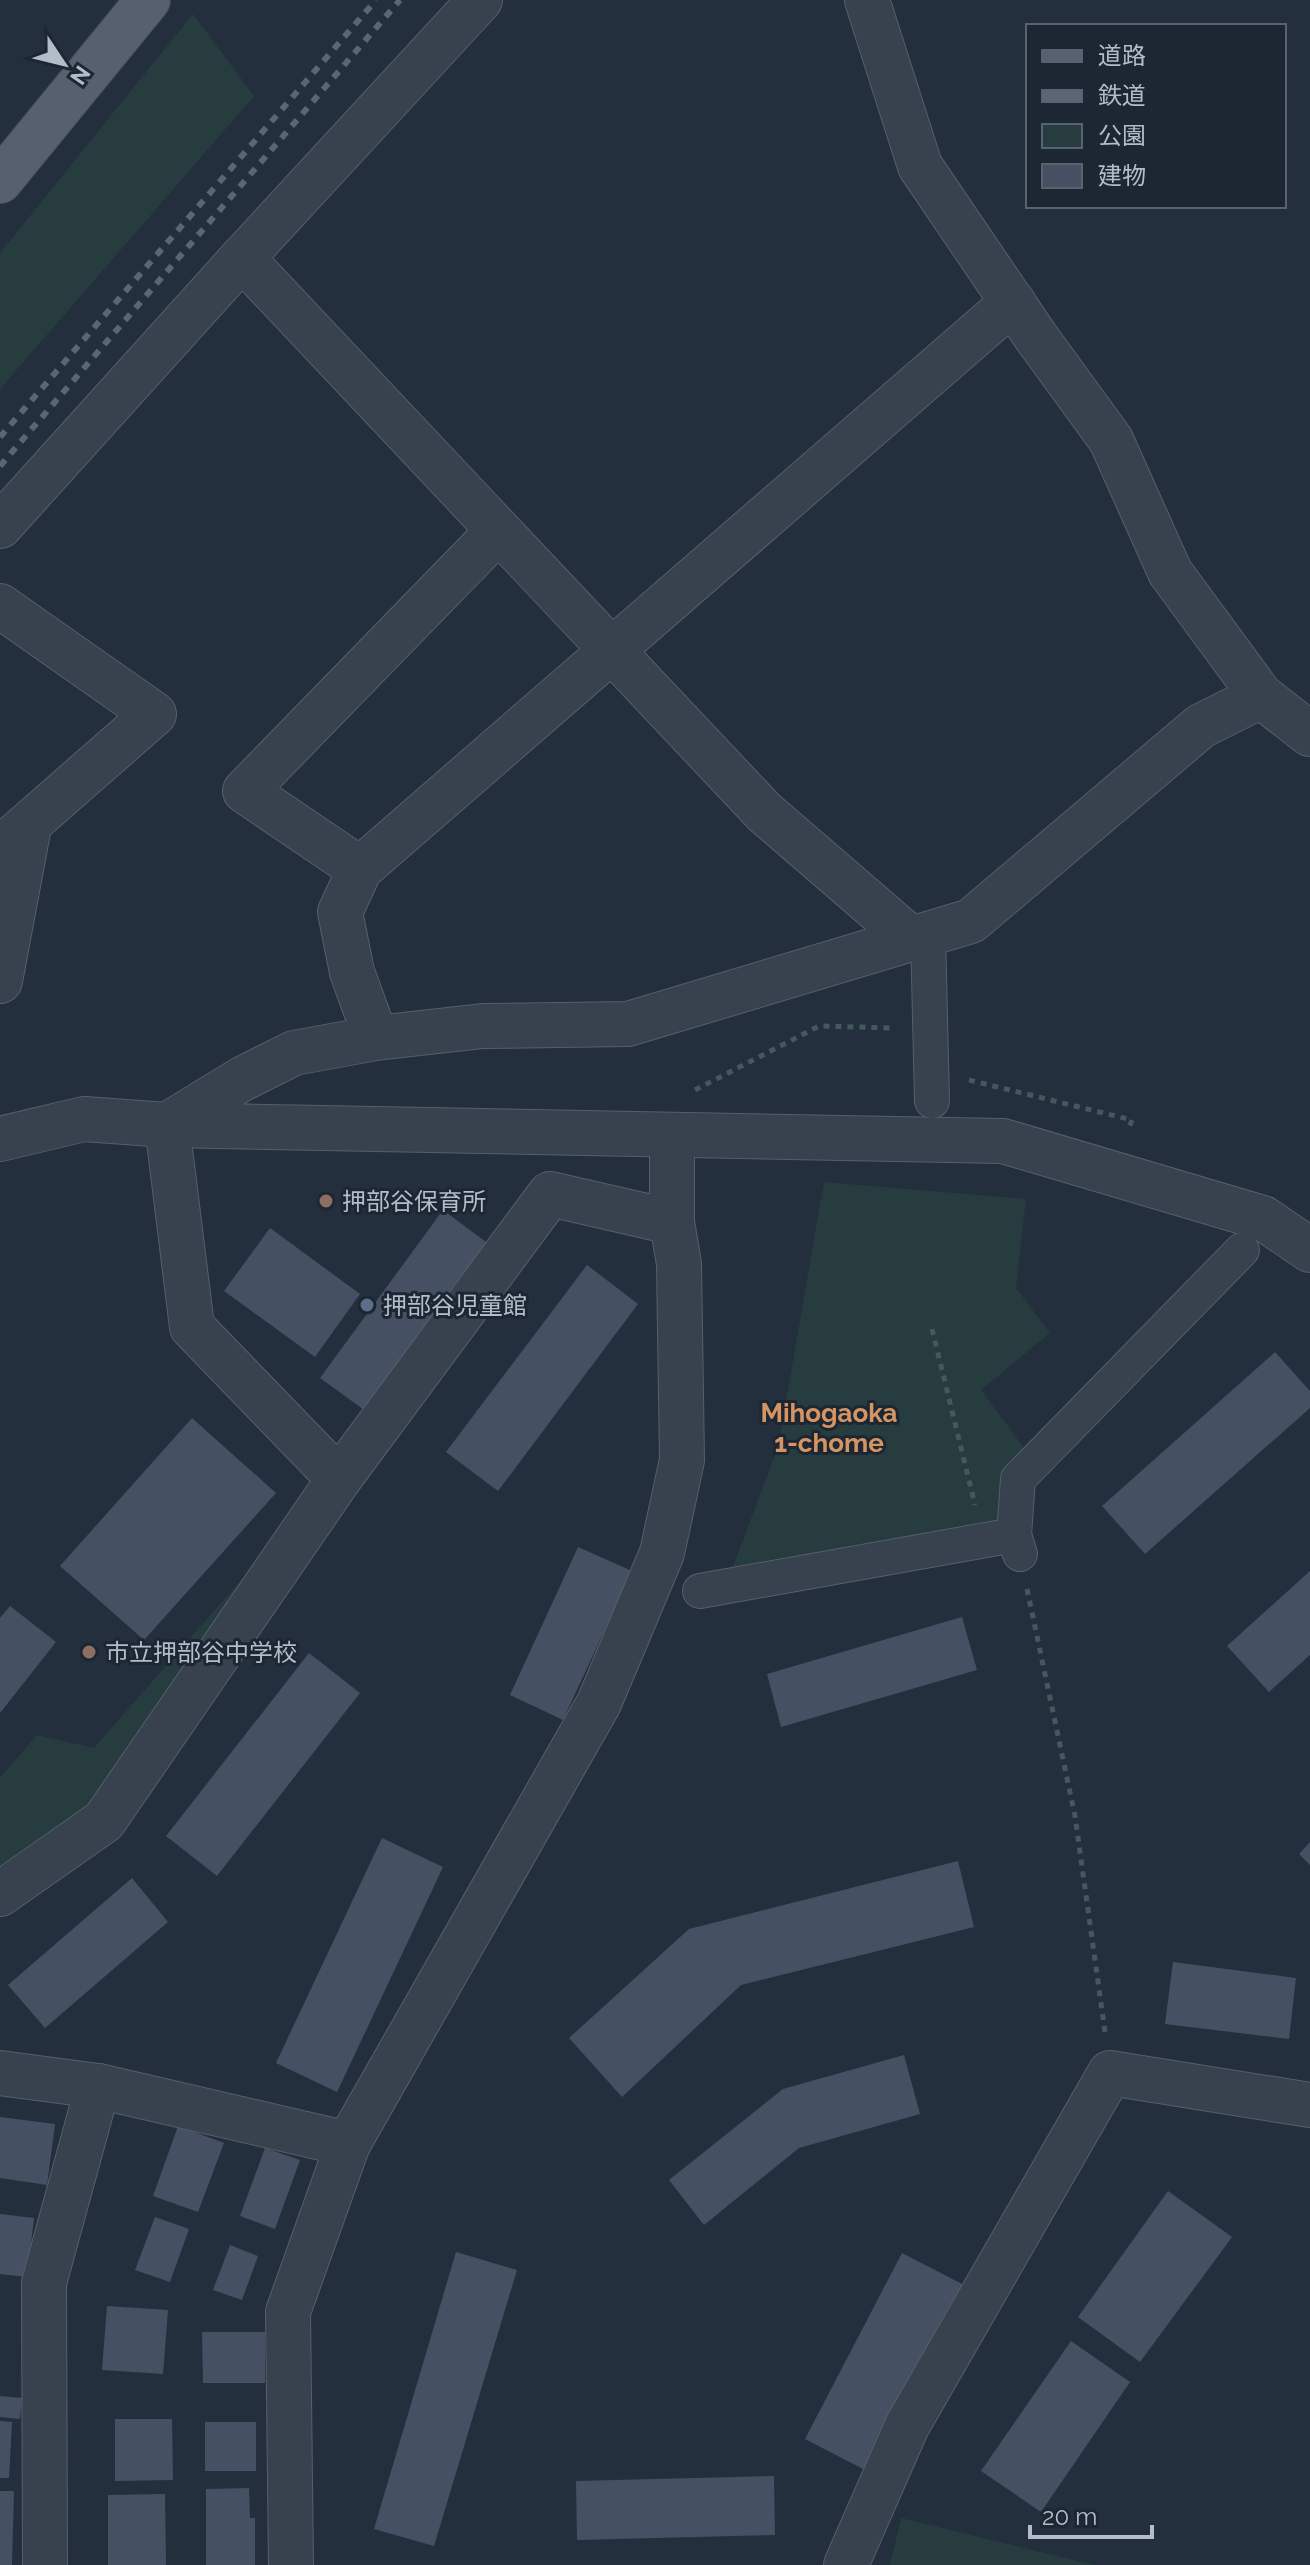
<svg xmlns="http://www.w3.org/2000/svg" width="1310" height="2565" viewBox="0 0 1310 2565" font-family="Raleway,'Noto Sans JP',sans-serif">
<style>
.green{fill:#263c3f}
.building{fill:#455162}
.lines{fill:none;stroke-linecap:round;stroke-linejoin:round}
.pedestrian-casing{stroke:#565f6c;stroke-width:36}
.minor-casing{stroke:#565f6c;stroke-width:46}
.tertiary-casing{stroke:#565f6c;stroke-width:46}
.primary-casing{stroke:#414a57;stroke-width:46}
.path{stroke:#44595c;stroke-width:5;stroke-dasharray:6 6;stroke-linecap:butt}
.pedestrian{stroke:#38414e;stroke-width:34}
.minor{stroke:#38414e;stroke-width:44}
.tertiary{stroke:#38414e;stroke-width:44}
.primary{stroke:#56606e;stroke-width:44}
.rail{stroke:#5a6575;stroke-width:6;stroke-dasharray:8 8;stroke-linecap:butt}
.education-dot{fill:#8d6e63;stroke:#1d2633;stroke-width:3}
.service-dot{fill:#5c6f8a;stroke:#1d2633;stroke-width:3}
.labels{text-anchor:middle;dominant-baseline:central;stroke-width:6;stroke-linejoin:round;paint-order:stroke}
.poi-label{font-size:24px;fill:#b4bcc9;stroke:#1d2633;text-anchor:start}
.neighbourhood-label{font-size:26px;font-weight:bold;fill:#d59563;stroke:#1d2633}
</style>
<rect width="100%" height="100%" fill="#242f3e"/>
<!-- green -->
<g class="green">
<polygon points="193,14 254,96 0,389 0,253"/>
<polygon points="824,1182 1026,1199 1016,1288 1050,1333 981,1390 1027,1452 1028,1520 729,1577 778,1447"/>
<polygon points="269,1548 101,1799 0,1874 0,1778 37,1735 94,1748"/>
<polygon points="901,2518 1094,2565 890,2565"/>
</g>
<!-- building -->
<g class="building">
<polygon points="443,1210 490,1245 367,1412 320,1378"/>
<polygon points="270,1228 360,1294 315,1357 224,1291"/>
<polygon points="587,1265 638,1304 498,1491 446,1452"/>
<polygon points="1275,1352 1310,1391 1310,1408 1145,1554 1102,1506"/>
<polygon points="192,1418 276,1493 144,1640 60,1566"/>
<polygon points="578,1547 632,1571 563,1720 510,1695"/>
<polygon points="1310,1571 1310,1655 1269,1692 1227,1646"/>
<polygon points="10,1606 56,1642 0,1713 0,1618"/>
<polygon points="962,1617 977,1670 781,1727 767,1674"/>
<polygon points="309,1653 360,1693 217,1876 166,1836"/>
<polygon points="382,1838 443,1867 337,2092 276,2063"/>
<polygon points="1310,1842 1310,1865 1299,1854"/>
<polygon points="958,1861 974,1927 741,1985 622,2097 569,2038 689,1929"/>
<polygon points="132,1878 168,1922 45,2028 8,1985"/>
<polygon points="1173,1962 1296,1978 1289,2039 1165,2024"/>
<polygon points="904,2055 920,2114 799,2148 704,2225 669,2180 783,2089"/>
<polygon points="0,2117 55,2124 47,2185 0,2178"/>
<polygon points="178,2126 224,2143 198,2212 153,2196"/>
<polygon points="265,2148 300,2160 275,2229 240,2216"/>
<polygon points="1168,2191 1232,2237 1140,2362 1078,2317"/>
<polygon points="0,2214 34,2218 27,2277 0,2274"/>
<polygon points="155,2217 189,2229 170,2282 135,2270"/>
<polygon points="230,2245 258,2256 242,2300 213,2290"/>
<polygon points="456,2252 517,2270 434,2546 374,2529"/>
<polygon points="902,2253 964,2285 867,2471 805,2439"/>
<polygon points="107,2306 168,2310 163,2374 102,2370"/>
<polygon points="202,2332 265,2332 265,2383 203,2383"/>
<polygon points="1071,2341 1130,2382 1041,2512 981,2471"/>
<polygon points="0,2396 22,2398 20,2419 0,2417"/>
<polygon points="115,2419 172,2419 173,2480 115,2481"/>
<polygon points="0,2421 12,2422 9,2478 0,2478"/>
<rect x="205" y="2422" width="51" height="49"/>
<polygon points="774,2476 775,2535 577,2540 576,2481"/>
<polygon points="249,2488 250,2518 255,2518 255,2565 206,2565 206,2489"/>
<polygon points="0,2491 14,2491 12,2565 0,2565"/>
<polygon points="165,2494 166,2565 108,2565 108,2495"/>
</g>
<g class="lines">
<!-- pedestrian casing -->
<g class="pedestrian-casing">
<g id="pedestrian">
<polyline points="928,933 932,1101"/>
<polyline points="1014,1535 1018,1479 1242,1250"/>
<polyline points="700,1591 1014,1535 1020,1554"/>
</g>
</g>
<!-- minor casing -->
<g class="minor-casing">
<g id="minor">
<polyline points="480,0 242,258 764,812 910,938"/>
<polyline points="867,0 920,166 1036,337 1111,440 1170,572 1261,696 1310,734"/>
<polyline points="0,526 242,258"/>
<polyline points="0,606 154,714 0,849"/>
<polyline points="360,869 245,791 497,532"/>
<polyline points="0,981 29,826"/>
<polyline points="376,1038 352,972 340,912 360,869 1013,302"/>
<polyline points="339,1479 192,1327 167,1125 242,1079 294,1053 376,1038 483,1026 628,1024 971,921 1201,726 1261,696"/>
<polyline points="0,1894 104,1821 339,1479 550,1194 672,1222"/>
<polyline points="0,2073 98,2086 348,2144"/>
<polyline points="45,2565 44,2283 98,2086"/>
<polyline points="291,2565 288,2312 348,2144 599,1703 662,1553 682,1460 679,1264 672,1222 672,1136"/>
<polyline points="846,2565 907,2426 1110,2073 1310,2105"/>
</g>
</g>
<!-- tertiary casing -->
<g class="tertiary-casing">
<polyline id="tertiary" points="0,1139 84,1119 167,1125 1003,1141 1263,1218 1310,1250"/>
</g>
<!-- primary casing -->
<g class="primary-casing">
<polyline id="primary" points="0,181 148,0"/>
</g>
<!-- path -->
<g class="path">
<polyline points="969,1080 1132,1120 1128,1130"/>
<polyline points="695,1090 819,1026 893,1028"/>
<polyline points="932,1329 975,1505"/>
<polyline points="1027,1589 1075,1816 1105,2032"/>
</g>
<!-- pedestrian -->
<use href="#pedestrian" class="pedestrian"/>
<!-- minor -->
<use href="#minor" class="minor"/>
<!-- tertiary -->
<use href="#tertiary" class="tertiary"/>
<!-- primary -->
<use href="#primary" class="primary"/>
<!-- rail -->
<g class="rail">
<polyline points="0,437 376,0"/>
<polyline points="0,466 400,0"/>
</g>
</g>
<!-- markers -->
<g class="education-dot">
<circle cx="326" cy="1201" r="8"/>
<circle cx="89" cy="1652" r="8"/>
</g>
<circle class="service-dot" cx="367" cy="1305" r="8"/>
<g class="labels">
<!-- poi labels -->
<g class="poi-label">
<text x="342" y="1201">押部谷保育所</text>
<text x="383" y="1305">押部谷児童館</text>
<text x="105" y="1652">市立押部谷中学校</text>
</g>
<!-- neighbourhood labels -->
<g class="neighbourhood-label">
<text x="829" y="1413">Mihogaoka<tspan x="829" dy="30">1-chome</tspan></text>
</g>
</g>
<!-- legend -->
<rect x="1026" y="24" width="260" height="184" fill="#1d2633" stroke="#59626f" stroke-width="2"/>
<rect x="1042" y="50" width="40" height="12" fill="#56606e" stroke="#59626f" stroke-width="2"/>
<text x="1098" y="64" font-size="24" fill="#b4bcc9">道路</text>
<rect x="1042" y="90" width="40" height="12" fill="#5a6575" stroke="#59626f" stroke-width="2"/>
<text x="1098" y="104" font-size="24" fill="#b4bcc9">鉄道</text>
<rect x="1042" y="124" width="40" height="24" fill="#263c3f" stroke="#59626f" stroke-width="2"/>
<text x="1098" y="144" font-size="24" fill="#b4bcc9">公園</text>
<rect x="1042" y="164" width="40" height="24" fill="#455162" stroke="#59626f" stroke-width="2"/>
<text x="1098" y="184" font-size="24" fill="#b4bcc9">建物</text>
<!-- north arrow -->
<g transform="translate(64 64) rotate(125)" stroke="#1d2633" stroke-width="6" paint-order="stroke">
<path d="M0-6L14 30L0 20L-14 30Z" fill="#b4bcc9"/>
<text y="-12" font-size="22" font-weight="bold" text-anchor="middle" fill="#b4bcc9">N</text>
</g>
<!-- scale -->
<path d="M1030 2525v12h122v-12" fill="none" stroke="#b4bcc9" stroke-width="4"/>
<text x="1042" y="2525" font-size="24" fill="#b4bcc9" stroke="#1d2633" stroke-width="6" paint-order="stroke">20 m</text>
</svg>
